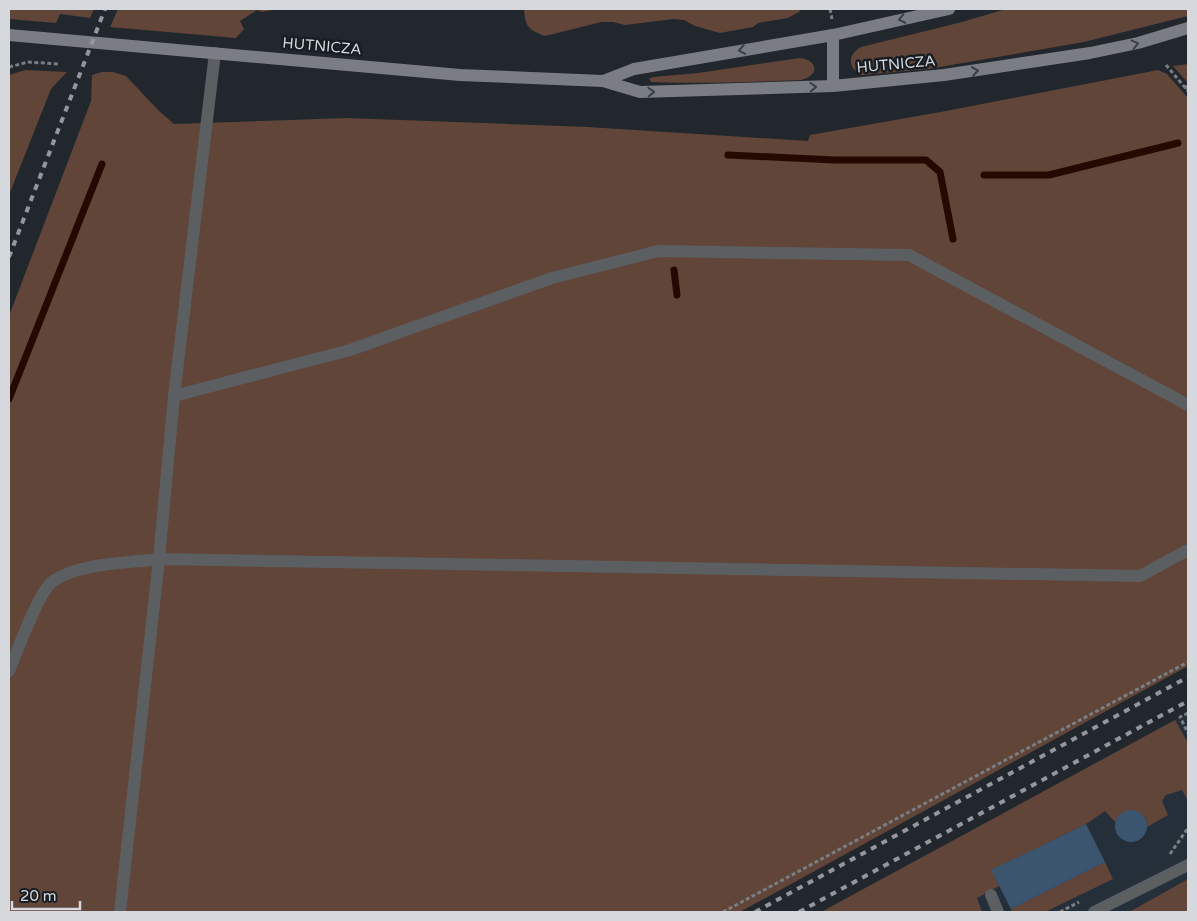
<svg xmlns="http://www.w3.org/2000/svg" width="1197" height="921" viewBox="0 0 1197 921" font-family="'Varela Round',sans-serif">
<style>
.built{fill:#252f3a}
.green{fill:#604538}
.lines{fill:none;stroke-linecap:round;stroke-linejoin:round}
.stream{stroke:#240900;stroke-width:7}
.building{fill:#3c556f}
.path{stroke:#797e83;stroke-width:3;stroke-dasharray:4 2.5;stroke-linecap:butt}
.lane{stroke:#5c5f62;stroke-width:12}
.secondary{stroke:#7a7e84;stroke-width:12}
.rail{stroke:#93979d;stroke-width:4;stroke-dasharray:6 6;stroke-linecap:butt}
.oneway{stroke:#3a3f45}
.labels{text-anchor:middle;dominant-baseline:central;stroke-width:5;stroke-linejoin:round;paint-order:stroke}
.street-label{font-size:15px;fill:#d5d8dd;stroke:#181d23}
</style>
<rect width="100%" height="100%" fill="#21272d"/>
<!-- built -->
<polygon class="built" points="1188,713 1188,912 821,912 1175,720"/>
<!-- green -->
<g class="green">
<polygon points="9,9 94,9 90,18 60,14 56,23 9,19"/>
<polygon points="118,9 277,9 262,12 257,10 240,21 244,29 236,38 110,27"/>
<path d="M524,9H801L799,12L788,18L758,23L753,27L720,33L695,26L684,20L674,19L625,25L613,22H601L545,36C529,30 525,27 524,9Z"/>
<path d="M1006,9H1188V16L1084,42L928,69L861,75C848,68 847,55 861,47L962,22Z"/>
<path d="M800,58C818,60 820,76 801,80C751,82 701,84 651,82L649,79L653,77L698,73Z"/>
<polygon points="1188,64 1188,83 1173,66"/>
<polygon points="25,70 67,72 51,89 9,195 9,75"/>
<polygon points="1158,70 1167,74 1188,98 1188,666 740,912 9,912 9,316 91,101 92,75 102,72 113,72 126,76 159,111 174,124 347,118 588,127 808,141 810,135 946,111"/>
<path d="M1175,720L1188,743V801L1182,790L1166,795L1162,801L1168,815L1147,827L1146,819L1137,811C1126,809 1119,813 1116,823L1105,811L1086,824L992,870L999,886L977,898L982,912H821Z"/>
<polygon points="1105,862 1113,879 1045,912 1012,912 1011,909"/>
<polygon points="1188,879 1188,912 1131,912 1131,911"/>
</g>
<g class="lines">
<!-- stream -->
<g class="stream">
<polyline points="728,155 835,160 926,160 940,172 953,239"/>
<polyline points="984,175 1049,175 1178,143"/>
<polyline points="674,270 677,295"/>
<polyline points="9,399 102,164"/>
</g>
</g>
<!-- building -->
<g class="building">
<circle cx="1131" cy="826" r="16"/>
<polygon points="1086,824 1105,862 1011,909 991,870"/>
</g>
<g class="lines">
<!-- path -->
<g class="path">
<polyline points="830,9 832,19"/>
<polyline points="1166,65 1188,91"/>
<polyline points="9,67 28,62 59,64"/>
<polyline points="1185,89 1188,83"/>
<polyline points="1188,713 1180,717 1188,733"/>
<polyline points="1170,854 1188,828"/>
<polyline points="723,912 1188,662"/>
<polyline points="1060,912 1079,902"/>
</g>
<!-- lane -->
<g class="lane">
<polyline points="174,396 350,350 552,278 658,251 909,255 1188,405"/>
<path d="M9,671C17,652 38,593 52,582C76,563 129,563 159,559L1140,576L1188,550"/>
<polyline points="991,895 998,912"/>
<polyline points="120,912 159,559 174,396 215,53"/>
<polyline points="1094,912 1188,865"/>
</g>
<!-- secondary -->
<g class="secondary">
<polyline points="9,35 460,75 603,81 640,92 833,86 944,75 1090,53 1138,43 1188,28"/>
<polyline points="833,35 833,86"/>
<polyline points="603,81 634,69 833,35 949,9"/>
</g>
<!-- rail -->
<g class="rail">
<polyline points="9,257 105,9"/>
<polyline points="755,912 1188,677"/>
<polyline points="799,912 1188,701"/>
</g>
</g>
<!-- one-way arrows -->
<defs><path id="oneway-chevron" d="M-2-3.5L2.5 0L-2 3.5" fill="none" stroke-width="1.6" stroke-linecap="round" stroke-linejoin="round" transform="scale(1.25)"/></defs>
<g class="oneway">
<use href="#oneway-chevron" transform="translate(902 19) rotate(168)"/>
<use href="#oneway-chevron" transform="translate(1135 44) rotate(-13)"/>
<use href="#oneway-chevron" transform="translate(742 50) rotate(170)"/>
<use href="#oneway-chevron" transform="translate(975 71) rotate(-8)"/>
<use href="#oneway-chevron" transform="translate(813 87) rotate(-2)"/>
<use href="#oneway-chevron" transform="translate(651 92) rotate(-2)"/>
</g>
<g class="labels">
<!-- street labels -->
<g class="street-label">
<text transform="translate(322 46) rotate(5)">HUTNICZA</text>
<text transform="translate(896 64) rotate(-5)">HUTNICZA</text>
</g>
</g>
<!-- border -->
<rect width="1197" height="921" fill="none" stroke="#d5d8dd" stroke-width="20"/>
<!-- scale -->
<path d="M12 901v8h68v-8" fill="none" stroke="#d5d8dd" stroke-width="2.5"/>
<text x="20" y="901" font-size="15" fill="#d5d8dd" stroke="#181d23" stroke-width="4" paint-order="stroke">20 m</text>
</svg>
